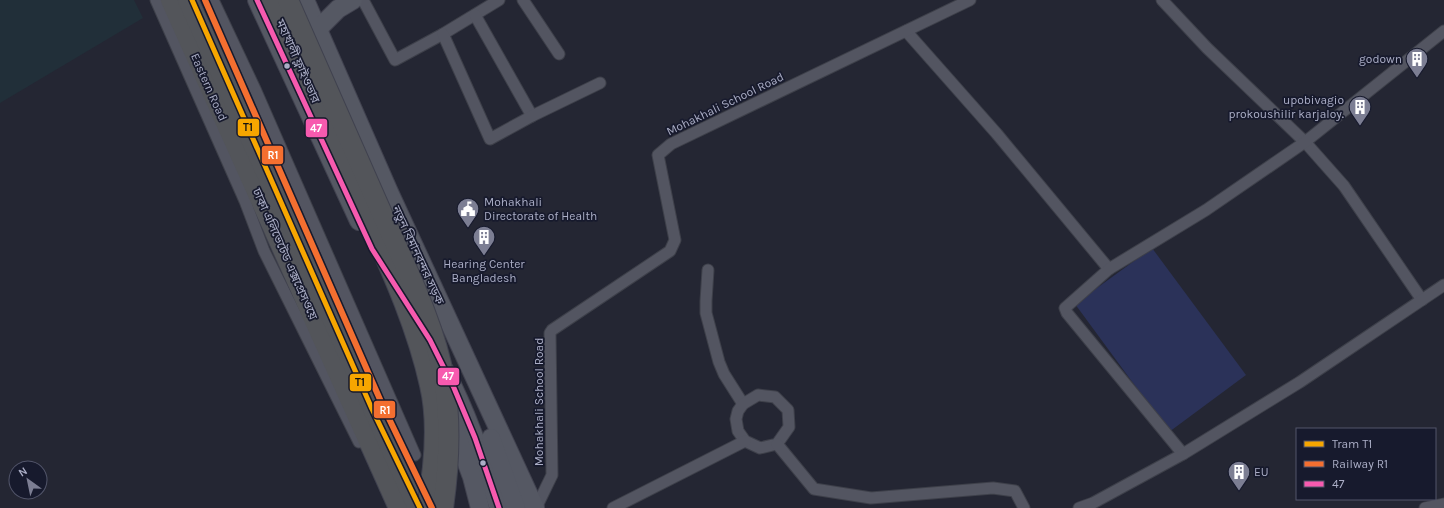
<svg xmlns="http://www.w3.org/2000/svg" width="1444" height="508" viewBox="0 0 1444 508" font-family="Karla,'Noto Sans Bengali',sans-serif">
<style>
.green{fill:#212f39}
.water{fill:#2b3259}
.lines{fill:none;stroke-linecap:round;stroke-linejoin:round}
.street-casing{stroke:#3e404a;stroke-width:13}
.primary-casing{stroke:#41424f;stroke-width:20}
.highway-casing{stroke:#40424f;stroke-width:22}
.street{stroke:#535561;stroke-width:11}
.primary{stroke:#555863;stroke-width:18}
.highway{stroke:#53555a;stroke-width:20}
.highway-bridge-casing{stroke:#40424f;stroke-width:22;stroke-linecap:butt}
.highway-bridge{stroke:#53555a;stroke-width:20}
.bus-1-casing{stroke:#171a2d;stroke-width:8}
.bus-1{stroke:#f75aaf;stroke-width:5}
.rail-1-casing{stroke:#171a2d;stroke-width:9}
.rail-1{stroke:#f46f30;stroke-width:6}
.tram-1-casing{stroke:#171a2d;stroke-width:8}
.tram-1{stroke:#f7a600;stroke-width:5}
.bus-dot{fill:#abaec6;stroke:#171a2d;stroke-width:1.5}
.labels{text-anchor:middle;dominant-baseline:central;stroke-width:3.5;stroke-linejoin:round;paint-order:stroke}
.poi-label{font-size:12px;fill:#abaec6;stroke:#171a2d;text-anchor:end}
.street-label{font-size:12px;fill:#abaec6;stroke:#171a2d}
.line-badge{stroke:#171a2d;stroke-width:1.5}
.badge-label{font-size:11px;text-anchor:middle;font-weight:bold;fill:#fff}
.pale-badge-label{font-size:11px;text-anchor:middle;font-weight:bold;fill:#111}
</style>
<rect width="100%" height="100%" fill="#242633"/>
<!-- green -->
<polygon class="green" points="0,0 134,0 143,18 0,103"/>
<!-- water -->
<polygon class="water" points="1152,248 1246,375 1169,432 1075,304"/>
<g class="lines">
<!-- street casing -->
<g class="street-casing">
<g id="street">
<polyline points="156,0 245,201 264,251 359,442"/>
<polyline points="213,0 255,89 415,455"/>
<polyline points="363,0 395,60 443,34 499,0"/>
<polyline points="523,0 559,54"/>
<polyline points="1162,0 1207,48 1305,142 1344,186 1422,300"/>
<polyline points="475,15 532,116"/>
<polyline points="906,31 997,134 1109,269"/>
<polyline points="443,34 490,139 532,116 600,83"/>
<polyline points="708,270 706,301 706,313 719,362 724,374 743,404"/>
<polygon points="758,395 775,397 788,410 789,427 777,444 760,448 745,441 738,431 736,419 738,411 743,404"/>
<polyline points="777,444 814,489 871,498 993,488 1015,491 1024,508"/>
<polyline points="1183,454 1067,313 1065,308 1109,269 1206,210 1305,142 1444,31"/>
<polyline points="536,508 552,475 550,333 552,330 670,251 675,240 658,155 671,144 970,0"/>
<polyline points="613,508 745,441"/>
<polyline points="1079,508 1093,503 1183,454 1300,382 1444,285"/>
<polyline points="1425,508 1444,504"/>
</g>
</g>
<!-- primary casing -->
<g class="primary-casing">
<g id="primary">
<polyline points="257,0 359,221"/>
<polyline points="305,0 389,192 535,508"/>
<polyline points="311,36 338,9 353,0"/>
<path d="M445,371C468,415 483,461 499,508"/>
<polyline points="450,418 472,477 480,508"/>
<polyline points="491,438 516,508"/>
</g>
</g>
<!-- highway casing -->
<g class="highway-casing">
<g id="highway">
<polyline points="171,0 399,508"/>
<polyline points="188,0 418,508"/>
</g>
</g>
<!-- street -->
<use href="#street" class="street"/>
<!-- primary -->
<use href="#primary" class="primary"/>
<!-- highway -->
<use href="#highway" class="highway"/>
<!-- highway-bridge casing -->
<g class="highway-bridge-casing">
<g id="highway-bridge">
<path d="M271,0C302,68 332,136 362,204C388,263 416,322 430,385C439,423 434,470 427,508"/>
<path d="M288,0C320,73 352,145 384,218C406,268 435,325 444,379C451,421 449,466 443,508"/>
</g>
</g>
<!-- highway-bridge -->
<use href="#highway-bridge" class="highway-bridge"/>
<!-- bus-1 casing -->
<g class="bus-1-casing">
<polyline id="bus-1" points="257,0 372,249 430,340 454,388 475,438 499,508"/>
</g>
<!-- bus-1 -->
<use href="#bus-1" class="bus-1"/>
<!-- rail-1 casing -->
<g class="rail-1-casing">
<polyline id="rail-1" points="205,0 382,404 432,508"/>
</g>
<!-- rail-1 -->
<use href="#rail-1" class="rail-1"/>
<!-- tram-1 casing -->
<g class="tram-1-casing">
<polyline id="tram-1" points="192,0 372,409 420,508"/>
</g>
<!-- tram-1 -->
<use href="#tram-1" class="tram-1"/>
</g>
<!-- icons -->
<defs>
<g id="building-pin" transform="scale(1.15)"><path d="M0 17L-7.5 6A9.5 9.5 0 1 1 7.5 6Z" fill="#7c7e93" stroke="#171a2d"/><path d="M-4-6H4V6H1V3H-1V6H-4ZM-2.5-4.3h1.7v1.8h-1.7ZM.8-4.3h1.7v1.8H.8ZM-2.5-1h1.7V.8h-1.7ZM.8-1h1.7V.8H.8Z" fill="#fff"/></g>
<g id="civic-pin" transform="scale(1.15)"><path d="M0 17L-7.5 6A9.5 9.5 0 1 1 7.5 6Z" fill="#7c7e93" stroke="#171a2d"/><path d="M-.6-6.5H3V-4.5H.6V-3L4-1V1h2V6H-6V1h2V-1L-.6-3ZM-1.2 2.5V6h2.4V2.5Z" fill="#fff"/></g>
</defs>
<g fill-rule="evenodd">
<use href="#building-pin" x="1417" y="59"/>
<use href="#building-pin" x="1360" y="107"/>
<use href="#civic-pin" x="468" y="209"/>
<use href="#building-pin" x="484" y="237"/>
<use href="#building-pin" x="1239" y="472"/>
</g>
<!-- markers -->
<g class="bus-dot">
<circle cx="287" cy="66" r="3.5"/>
<circle cx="483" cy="463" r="3.5"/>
</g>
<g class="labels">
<!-- poi labels -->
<g class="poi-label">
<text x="1402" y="59">godown</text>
<text x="1344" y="100">upobivagio<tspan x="1344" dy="14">prokoushilir karjaloy.</tspan></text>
<text x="484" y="202" text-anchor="start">Mohakhali<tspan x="484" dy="14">Directorate of Health</tspan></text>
<text x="484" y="264" text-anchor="middle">Hearing Center<tspan x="484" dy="14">Bangladesh</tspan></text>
<text x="1254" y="472" text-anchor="start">EU</text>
</g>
<!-- street labels -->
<g class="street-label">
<text transform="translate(298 61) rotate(66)">মহাখালী ফ্লাইওভার</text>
<text transform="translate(209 87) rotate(66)">Eastern Road</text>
<text transform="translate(725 104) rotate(-26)">Mohakhali School Road</text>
<text transform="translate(285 254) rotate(66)">ঢাকা এলিভেটেড এক্সপ্রেসওয়ে</text>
<text transform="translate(418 255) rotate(65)">নতুন বিমানবন্দর সড়ক</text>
<text transform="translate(539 402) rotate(-90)">Mohakhali School Road</text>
</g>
</g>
<g class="line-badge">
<rect x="237" y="118" width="23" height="19" rx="4" fill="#f7a600"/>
<rect x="305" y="118" width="23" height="20" rx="4" fill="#f75aaf"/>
<rect x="261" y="145" width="23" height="20" rx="4" fill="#f46f30"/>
<rect x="437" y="367" width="23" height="19" rx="4" fill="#f75aaf"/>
<rect x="349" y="373" width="23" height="19" rx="4" fill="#f7a600"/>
<rect x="373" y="400" width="23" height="19" rx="4" fill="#f46f30"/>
</g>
<g class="badge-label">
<text x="316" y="132">47</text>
<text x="273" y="159">R1</text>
<text x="448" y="380">47</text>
<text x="385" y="414">R1</text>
</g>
<g class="pale-badge-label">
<text x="248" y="131">T1</text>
<text x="360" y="386">T1</text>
</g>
<!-- legend -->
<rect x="1296" y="428" width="140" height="72" fill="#171a2d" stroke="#52556a"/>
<rect x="1304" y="441" width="20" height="6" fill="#f7a600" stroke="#52556a"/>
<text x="1332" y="448" font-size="12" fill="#abaec6">Tram T1</text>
<rect x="1304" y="461" width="20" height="6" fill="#f46f30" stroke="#52556a"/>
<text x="1332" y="468" font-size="12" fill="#abaec6">Railway R1</text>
<rect x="1304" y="481" width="20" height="6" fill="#f75aaf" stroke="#52556a"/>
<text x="1332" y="488" font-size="12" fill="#abaec6">47</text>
<!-- north arrow -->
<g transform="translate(28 480) rotate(327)"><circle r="19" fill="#171a2d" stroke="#52556a"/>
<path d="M0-3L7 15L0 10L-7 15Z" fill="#7c7e93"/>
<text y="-6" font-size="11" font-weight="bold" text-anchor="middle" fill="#abaec6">N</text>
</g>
</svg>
